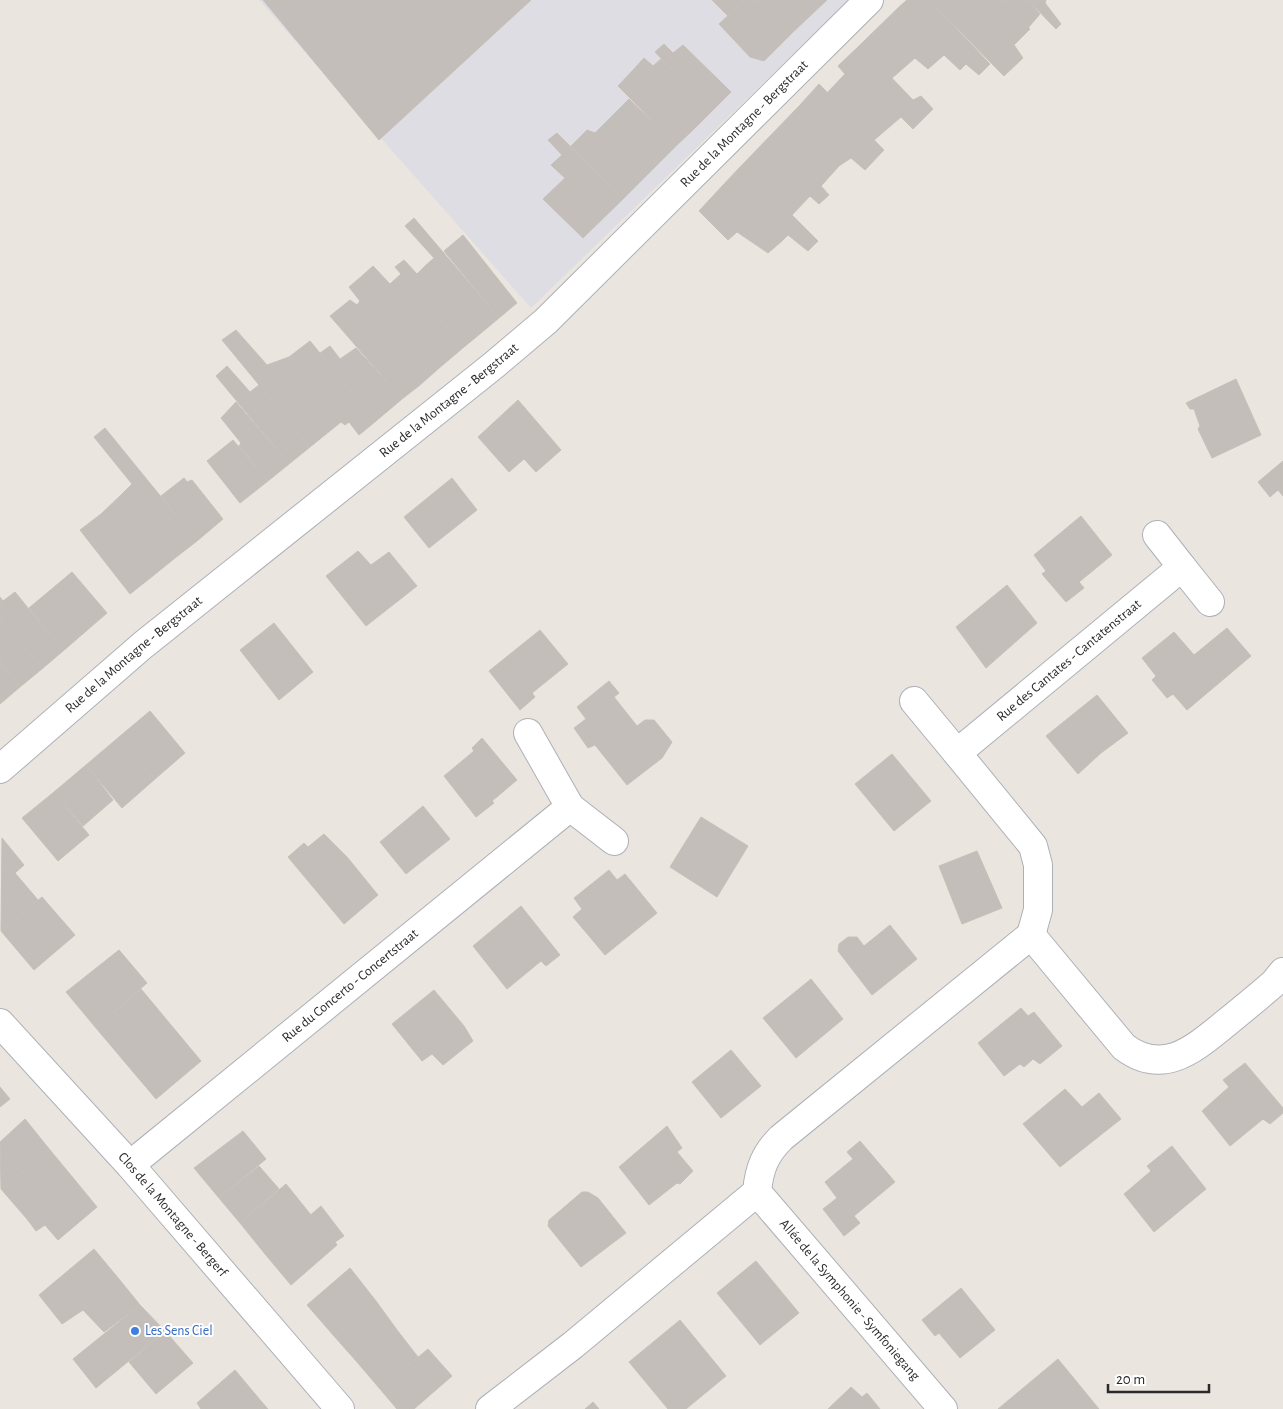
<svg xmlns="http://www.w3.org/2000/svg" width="1283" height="1409" viewBox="0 0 1283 1409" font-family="'Alegreya Sans',sans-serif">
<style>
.industrial{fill:#dfdde4}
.building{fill:#c3beba;stroke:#c6c0b8}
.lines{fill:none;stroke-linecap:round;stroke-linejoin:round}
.street-casing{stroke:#aeb0b9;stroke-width:30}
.street{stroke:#fff;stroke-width:28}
.shop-dot{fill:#3f7fe0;stroke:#fff;stroke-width:2}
.labels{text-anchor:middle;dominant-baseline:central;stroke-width:4;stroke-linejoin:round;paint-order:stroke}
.street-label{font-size:14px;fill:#2a2a2a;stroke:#fff}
.shop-label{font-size:14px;fill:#366cbe;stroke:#fff;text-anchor:start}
</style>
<rect width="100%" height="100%" fill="#eae5de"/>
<!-- industrial -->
<polygon class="industrial" points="259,0 849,0 531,308"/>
<!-- building -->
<g class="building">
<polygon points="263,0 531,0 379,140"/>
<polygon points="712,0 745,0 728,16"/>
<polygon points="745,0 756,0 792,33 764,61 750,57 719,24"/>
<polygon points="756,0 794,0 810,16 792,33"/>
<polygon points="794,0 827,0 810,16"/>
<polygon points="907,0 929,0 990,64 979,75 966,64 960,70 944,55 900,6"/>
<polygon points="929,0 969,0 1014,45 1023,58 1004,76"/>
<polygon points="969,0 1003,0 1030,29 1014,45"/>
<polygon points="1003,0 1028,0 1040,14 1028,28"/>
<polygon points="1028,0 1046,0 1045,3 1061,24 1056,29"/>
<polygon points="900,6 944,55 928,69 915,58 891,79 860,45"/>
<polygon points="664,44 673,53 683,45 731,92 712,111 655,52"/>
<polygon points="860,45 913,100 921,96 933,109 913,129 901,117 873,141 827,93 845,74 838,66"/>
<polygon points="644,58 653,66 661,59 712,111 694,129 634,69"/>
<polygon points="634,69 694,129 677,145 618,86"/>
<polygon points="819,84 884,150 865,170 851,158 800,105"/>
<polygon points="629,99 677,145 658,164 611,117"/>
<polygon points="800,105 851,158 839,166 821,186 829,195 819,204 810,196 792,215 742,165"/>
<polygon points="611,117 658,164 640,182 595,133"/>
<polygon points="587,130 595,133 640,182 623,199 571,146"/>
<polygon points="557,133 623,199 583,238 543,199 565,178 551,165 562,155 548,140"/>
<polygon points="742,165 818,241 808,251 788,235 782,241 724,184"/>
<polygon points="724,184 782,241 768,253 737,232 728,240 699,211"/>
<polygon points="414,218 499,318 481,333 425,266 434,258 405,226"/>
<polygon points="463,235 517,303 499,318 444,251"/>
<polygon points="404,260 417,274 425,266 481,333 464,347 395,267"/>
<polygon points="373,266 390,284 401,274 464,347 438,369 362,276"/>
<polygon points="362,276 438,369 420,385 357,305 360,301 349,287"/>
<polygon points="350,300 357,305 420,385 402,399 330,316"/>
<polygon points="236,330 267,365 289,357 341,422 310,447 222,340"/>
<polygon points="310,341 376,421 359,435 349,422 345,425 341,422 289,357"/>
<polygon points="330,346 340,359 356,348 402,399 376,421 320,353"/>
<polygon points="227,366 250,392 259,385 310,447 289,464 216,376"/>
<polygon points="1236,379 1261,435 1212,458 1198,429 1200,426 1194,409 1190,409 1186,403"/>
<polygon points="518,400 561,450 536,472 524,459 509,472 478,437"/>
<polygon points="236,402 289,464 268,481 239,446 241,443 221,418"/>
<polygon points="105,428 197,541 175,558 122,494 132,484 94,437"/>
<polygon points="233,440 268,481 240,503 207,461"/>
<polygon points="1283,461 1283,496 1278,490 1270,497 1258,482"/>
<polygon points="184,478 187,482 192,480 223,519 197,541 161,496"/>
<polygon points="452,478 477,510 429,548 404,517"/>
<polygon points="122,494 175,558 154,575 101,514"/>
<polygon points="101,514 154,575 130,594 80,530"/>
<polygon points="1081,516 1112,555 1079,582 1084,588 1066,602 1042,574 1046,571 1034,555"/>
<polygon points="358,551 371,565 389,552 417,586 366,626 326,576"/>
<polygon points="72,572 107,613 63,651 29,608"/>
<polygon points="1007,585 1037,623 986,668 956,627"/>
<polygon points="15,592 63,651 43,668 0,619 0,597 3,601"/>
<polygon points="0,619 43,668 20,687 0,662"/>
<polygon points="274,623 313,672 279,700 240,650"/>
<polygon points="1227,628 1251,656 1187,710 1173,694 1167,698 1152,680 1156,676 1142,658 1174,632 1194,655"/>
<polygon points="540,630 568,664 532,693 535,697 520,710 489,671"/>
<polygon points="0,662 20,687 0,704"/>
<polygon points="609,681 619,693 614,697 637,726 645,720 654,720 672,742 662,758 627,785 595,745 588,748 574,728 586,719 577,707"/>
<polygon points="1097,695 1128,733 1101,753 1078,774 1046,736"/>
<polygon points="150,711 185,753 155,779 119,737"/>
<polygon points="119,737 155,779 122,808 86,765"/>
<polygon points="482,738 517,780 492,801 494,803 476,817 444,776 474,751 472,748"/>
<polygon points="892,754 931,801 894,831 855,784"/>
<polygon points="86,765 113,800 83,826 54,792"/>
<polygon points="54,792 89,835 58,861 22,818"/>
<polygon points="423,806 450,839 406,874 380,842"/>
<polygon points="701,817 748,846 717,897 670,867"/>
<polygon points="324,834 347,857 378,895 344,924 288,857 304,843 308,847"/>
<polygon points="2,838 24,865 15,873 38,900 1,931"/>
<polygon points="977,851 1002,908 962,924 939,866"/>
<polygon points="609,870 617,880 625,874 657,913 605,955 573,917 582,909 574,898"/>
<polygon points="42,897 75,935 34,970 1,931"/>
<polygon points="521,906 560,955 546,966 541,961 507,989 473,946"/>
<polygon points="890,925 917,959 872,995 838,951 839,944 848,937 857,937 864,946"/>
<polygon points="119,950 147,983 96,1028 66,992"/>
<polygon points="811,979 843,1019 796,1058 763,1018"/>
<polygon points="141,989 201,1061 156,1099 96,1028"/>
<polygon points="434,990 464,1026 473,1041 443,1065 432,1054 422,1061 392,1024"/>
<polygon points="1021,1008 1028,1016 1034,1012 1062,1046 1040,1064 1033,1059 1024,1067 1020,1064 1004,1076 978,1043"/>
<polygon points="731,1050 761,1086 721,1118 692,1082"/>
<polygon points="1245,1063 1283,1108 1283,1113 1270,1124 1263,1119 1230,1146 1202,1111 1229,1087 1223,1080"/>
<polygon points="0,1087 10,1099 0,1107"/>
<polygon points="1065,1089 1082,1107 1099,1093 1121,1119 1060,1167 1023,1124"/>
<polygon points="25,1119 50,1150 1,1189 0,1142"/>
<polygon points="667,1126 682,1148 677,1152 693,1171 680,1184 677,1183 649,1205 619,1167"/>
<polygon points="243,1131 266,1159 219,1198 194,1168"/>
<polygon points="860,1141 895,1182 854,1216 860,1223 844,1236 823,1209 837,1198 825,1182 853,1159 847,1152"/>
<polygon points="1172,1146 1206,1189 1154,1232 1124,1194 1151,1171 1147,1166"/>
<polygon points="50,1150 74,1179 27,1219 1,1189"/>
<polygon points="259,1166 279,1189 240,1223 219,1198"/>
<polygon points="74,1179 97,1207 58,1240 45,1225 36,1231 27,1219"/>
<polygon points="286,1184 311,1215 265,1254 240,1223"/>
<polygon points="582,1192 588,1192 598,1198 626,1233 581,1267 548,1226 549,1220"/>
<polygon points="321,1206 344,1236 335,1242 337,1245 291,1285 265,1254"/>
<polygon points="94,1249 119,1279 83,1310 62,1324 39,1295"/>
<polygon points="756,1261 799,1313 760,1345 717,1293"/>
<polygon points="350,1268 376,1301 334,1336 307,1305"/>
<polygon points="119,1279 140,1305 104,1332 83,1310"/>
<polygon points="961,1288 995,1330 960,1358 939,1333 935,1336 922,1320"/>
<polygon points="376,1301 397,1330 357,1362 334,1336"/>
<polygon points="140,1305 165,1331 96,1388 73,1359"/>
<polygon points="680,1320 726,1376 686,1409 668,1409 629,1362"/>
<polygon points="397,1330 418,1357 380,1389 357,1362"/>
<polygon points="165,1331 193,1363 156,1394 129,1362"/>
<polygon points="428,1349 452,1376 414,1409 397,1409 380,1389"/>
<polygon points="1058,1359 1099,1409 998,1409"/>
<polygon points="235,1370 261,1401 253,1409 201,1409 197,1403"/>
<polygon points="851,1387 862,1397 867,1393 880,1409 828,1409"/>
<polygon points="261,1401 268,1409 253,1409"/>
<polygon points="593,1402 599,1409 585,1409"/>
</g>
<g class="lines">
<!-- street casing -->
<g class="street-casing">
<g id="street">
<polyline points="1182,567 1210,602"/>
<polyline points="914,701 957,753"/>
<path id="s1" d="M0,769L143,645L494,365L546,321L869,0"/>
<polyline points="570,807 614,841"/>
<path id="s2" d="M1031,935L1038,910V865L1033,846L957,753L1182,567L1157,535"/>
<path id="s3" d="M0,1023L130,1165L340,1409"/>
<path id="s4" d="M130,1165L570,807L528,733"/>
<path id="s5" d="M757,1192L943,1409"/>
<path d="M490,1409L573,1345L757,1192C759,1169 765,1154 781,1138L1031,935L1124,1047C1164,1077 1195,1048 1226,1023C1242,1010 1258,997 1274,983L1283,972"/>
</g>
</g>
<!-- street -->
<use href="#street" class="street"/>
</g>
<!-- markers -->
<circle class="shop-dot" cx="135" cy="1331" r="5"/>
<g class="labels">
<!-- street labels -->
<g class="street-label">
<text stroke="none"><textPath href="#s1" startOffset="986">Rue de la Montagne - Bergstraat</textPath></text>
<text stroke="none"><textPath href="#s1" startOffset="581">Rue de la Montagne - Bergstraat</textPath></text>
<text stroke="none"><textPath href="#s1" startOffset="176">Rue de la Montagne - Bergstraat</textPath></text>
<text stroke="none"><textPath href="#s2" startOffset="356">Rue des Cantates - Cantatenstraat</textPath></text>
<text stroke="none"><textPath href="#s4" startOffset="284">Rue du Concerto - Concertstraat</textPath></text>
<text stroke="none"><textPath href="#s3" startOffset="258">Clos de la Montagne - Bergerf</textPath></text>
<text stroke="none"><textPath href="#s5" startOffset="142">Allée de la Symphonie - Symfoniegang</textPath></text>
</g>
<!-- shop labels -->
<g class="shop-label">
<text x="145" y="1331">Les Sens Ciel</text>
</g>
</g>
<!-- scale -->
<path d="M1108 1384v8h101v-8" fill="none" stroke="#2a2a2a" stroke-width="2.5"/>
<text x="1116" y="1384" font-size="15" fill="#2a2a2a" stroke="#ffffff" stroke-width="4" paint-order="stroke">20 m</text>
</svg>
